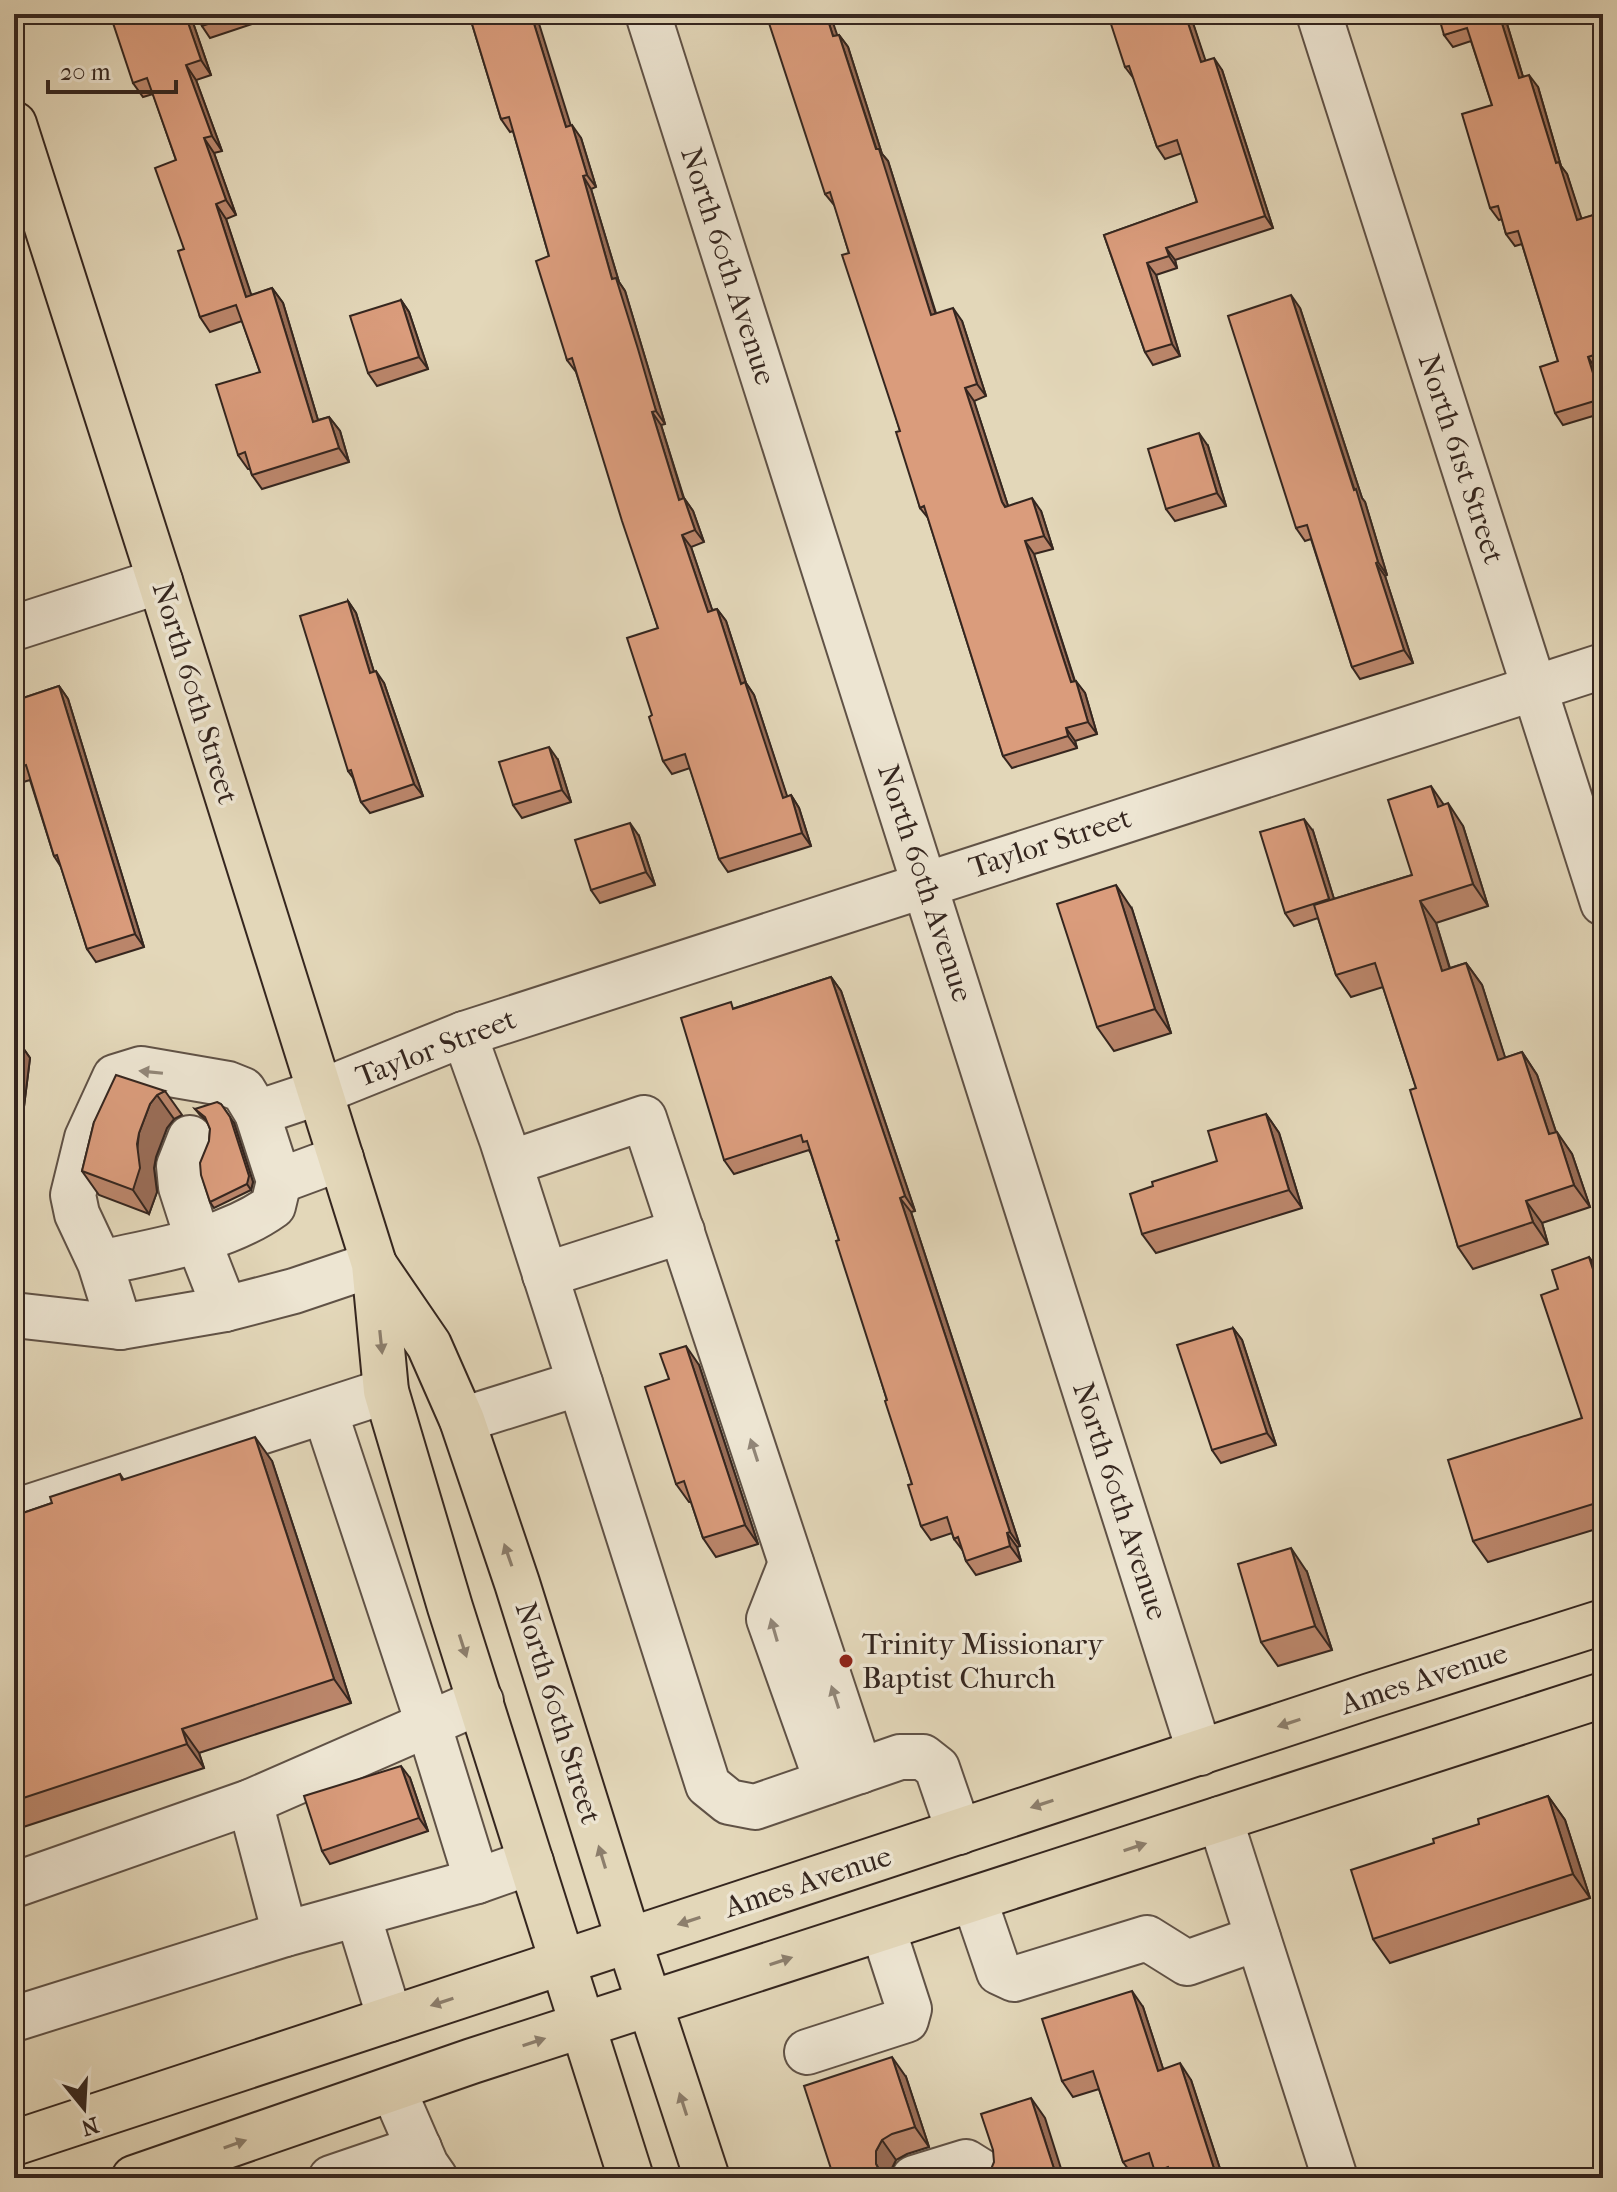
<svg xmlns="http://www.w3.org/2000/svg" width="1617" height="2192" viewBox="0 0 1617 2192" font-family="'IM FELL French Canon',serif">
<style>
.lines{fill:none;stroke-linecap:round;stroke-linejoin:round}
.minor-casing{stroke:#605246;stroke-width:48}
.major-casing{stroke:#35261f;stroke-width:48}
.minor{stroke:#ede5d2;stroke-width:44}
.major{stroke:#e3d7b9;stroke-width:44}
.wall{fill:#bb866b;stroke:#35261f;stroke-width:2}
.shaded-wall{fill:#996d57;stroke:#35261f;stroke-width:2}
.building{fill:#da9c7c;stroke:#35261f;stroke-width:2}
.oneway{fill:#918678}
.oneway2{fill:#8c7e6c}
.poi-dot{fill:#8f2418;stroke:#ede5d2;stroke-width:3}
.labels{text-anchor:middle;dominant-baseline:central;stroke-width:7;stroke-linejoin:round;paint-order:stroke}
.street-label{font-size:30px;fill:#35261f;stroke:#ede5d2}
.poi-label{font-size:30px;fill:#35261f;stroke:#ede5d2;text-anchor:start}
</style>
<rect width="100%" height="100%" fill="#e3d7b9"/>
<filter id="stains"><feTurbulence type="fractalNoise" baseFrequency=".0025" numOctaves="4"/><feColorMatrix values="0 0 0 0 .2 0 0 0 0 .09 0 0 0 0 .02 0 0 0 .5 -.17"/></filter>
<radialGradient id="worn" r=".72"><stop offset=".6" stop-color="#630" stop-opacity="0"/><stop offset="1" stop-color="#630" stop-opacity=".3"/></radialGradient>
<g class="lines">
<!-- minor casing -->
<g class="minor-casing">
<g id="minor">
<polyline points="648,14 1200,1753"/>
<polyline points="1319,14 1603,903"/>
<polyline points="14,628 160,581"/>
<polyline points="257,1113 320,1092 464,1034 1603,666"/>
<polyline points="190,1138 179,1166 181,1187 198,1240 225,1309"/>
<polyline points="510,1163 644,1118 860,1771"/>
<polyline points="279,1181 341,1158"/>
<path d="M100,1263C158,1250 224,1241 273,1206L279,1181L257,1113L243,1090L228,1084L141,1069L115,1077L87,1138L73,1195L77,1214L100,1263L120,1327"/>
<polyline points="545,1275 682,1231"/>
<polyline points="14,1315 120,1327 225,1309 294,1291 374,1264"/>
<polyline points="580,1383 708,1785 729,1802 755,1807 900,1757 923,1757 937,1768 959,1832"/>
<polyline points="325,1412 428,1723 477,1881"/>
<polyline points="462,1420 580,1383 502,1140 464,1034"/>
<polyline points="14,1512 386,1391"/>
<polyline points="791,1563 769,1619 827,1782"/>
<polyline points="250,1802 285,1934"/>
<polyline points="1220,1819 1335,2178"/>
<polyline points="14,1885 250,1802 481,1701"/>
<polyline points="974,1899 999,1972 1014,1979 1147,1938 1187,1963 1258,1938"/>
<polyline points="358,1915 390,2019"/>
<polyline points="14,2019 285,1934 477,1881 531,1862"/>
<polyline points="807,2052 906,2020 909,2009 883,1929"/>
<polyline points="393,2089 426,2165 435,2178"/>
<polyline points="331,2178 419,2148"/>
<polyline points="914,2178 966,2162 982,2172 984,2178"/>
</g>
</g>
<!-- major casing -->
<g class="major-casing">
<g id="major">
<polyline points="14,124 160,581 374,1264 386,1391 450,1607 631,2178"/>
<polyline points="375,1266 429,1345 462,1420 517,1583 629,1941 707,2178"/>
<polyline points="14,2143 1370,1696 1603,1622"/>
<polyline points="134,2178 472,2061 1603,1695"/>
</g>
</g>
<!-- minor -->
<use href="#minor" class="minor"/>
<!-- major -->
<use href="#major" class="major"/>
</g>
<!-- wall -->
<g class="wall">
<polygon points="190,14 211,75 196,80 222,151 214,153 236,215 226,219 251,295 272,288 283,303 318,420 329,417 340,431 349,462 262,489 252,475 250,469 248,469 238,455 260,372 242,321 210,332 200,317 184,249 176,160 153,94 143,97 133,83"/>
<polygon points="198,14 251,14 255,23 210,38 202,26"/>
<polygon points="469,14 581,138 596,187 591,189 619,282 625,291 665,424 661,425 684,498 693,511 704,542 691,547 712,610 717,609 726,621 746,683 754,695 787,797 791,795 799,808 811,846 728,872 719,859 690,768 672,774 663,761 652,715 658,628 576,372 567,360 549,256 513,131 510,132 501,119"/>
<polygon points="1190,14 1205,61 1222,70 1273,228 1175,260 1177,268 1156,275 1180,356 1153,365 1145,352 1104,235 1197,202 1182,153 1165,159 1157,147 1134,79 1125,67"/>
<polygon points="1504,14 1523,77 1538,87 1561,166 1567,174 1581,219 1603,212 1603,367 1596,369 1603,391 1603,413 1563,425 1555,413 1558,361 1522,244 1515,246 1506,234 1502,219 1499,220 1490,208 1492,105 1471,41 1453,47 1444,35"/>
<polygon points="837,35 839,35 848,47 882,154 888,161 936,313 962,321 986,396 974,401 1008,506 1041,511 1053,549 1034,554 1075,681 1085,693 1097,734 1075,741 1077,748 1012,768 1003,756 928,518 920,508 900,431 849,253 835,206 825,194"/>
<polygon points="401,300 409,312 428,369 377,386 368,373"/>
<polygon points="1300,308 1362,498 1365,502 1387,575 1385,576 1413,663 1360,679 1352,667 1311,539 1305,541 1296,528"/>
<polygon points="1208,446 1226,506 1175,521 1166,509"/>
<polygon points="348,601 356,613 374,672 384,683 423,796 370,813 361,802 353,778 348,771"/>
<polygon points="59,686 68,699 144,947 96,962 87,949 61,867 54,856 30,780 20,783 14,774 14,701"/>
<polygon points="558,760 571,802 522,818 513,805"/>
<polygon points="1444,805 1463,826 1488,906 1436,923 1450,968 1466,963 1482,985 1505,1058 1522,1052 1537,1075 1556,1132 1572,1154 1590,1207 1542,1223 1548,1244 1473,1269 1458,1247 1416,1088 1383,987 1351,997 1336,975 1318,918 1294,926 1285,913 1313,831 1334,899 1412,875"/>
<polygon points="639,836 655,885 600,903 591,890"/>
<polygon points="1132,909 1171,1033 1114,1051 1097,1027"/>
<polygon points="831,977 841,991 915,1211 911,1212 1020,1546 1017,1547 1021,1561 976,1575 966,1561 963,1551 954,1539 952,1533 931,1540 921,1526 912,1484 839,1240 811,1154 809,1150 734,1174 724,1160 735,1008"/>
<polygon points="14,1035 30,1058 20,1139 14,1138"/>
<polygon points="165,1091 182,1115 174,1119 167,1128 156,1157 154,1168 157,1192 149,1214 99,1195 82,1171 94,1122"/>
<polygon points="195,1109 234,1123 253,1182 251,1190 214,1208 210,1202 209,1141 210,1129 207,1121 200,1115"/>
<polygon points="1266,1114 1279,1133 1302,1208 1156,1253 1142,1234"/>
<polygon points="1589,1257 1603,1277 1603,1527 1488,1562 1473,1541 1582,1418 1558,1289"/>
<polygon points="1233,1328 1242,1340 1276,1445 1221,1463 1212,1450"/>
<polygon points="699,1365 758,1544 716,1557 703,1538 691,1502 689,1502 676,1484 669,1379"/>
<polygon points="272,1461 351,1703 199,1753 204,1768 14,1830 14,1516 52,1503 120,1474 124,1480"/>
<polygon points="1307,1572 1332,1650 1278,1666 1261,1642"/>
<polygon points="410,1778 428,1831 330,1864 322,1851"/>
<polygon points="1548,1796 1565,1820 1590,1898 1390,1963 1373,1939 1479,1824"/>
<polygon points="1143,2007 1163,2069 1191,2080 1223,2178 1159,2178 1155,2172 1135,2178 1123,2162 1099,2089 1073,2097 1062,2081"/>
<polygon points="906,2077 929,2147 907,2154 896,2160 890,2172 890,2178 834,2178"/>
</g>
<!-- shaded-wall -->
<g class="shaded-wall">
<polygon points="185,14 190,14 211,75 201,60"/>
<polygon points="531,14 536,14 575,139 566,127"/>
<polygon points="826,14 830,14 842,49 833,36"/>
<polygon points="1185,14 1190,14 1210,74 1201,62"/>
<polygon points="1499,14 1504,14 1527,90 1519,78"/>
<polygon points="839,35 848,47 882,154 888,161 940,328 931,315"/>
<polygon points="1214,58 1222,70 1273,228 1265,216"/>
<polygon points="186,65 196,80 222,151 212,136"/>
<polygon points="1529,75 1538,87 1561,166 1567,174 1586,232 1577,220 1556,163"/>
<polygon points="572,125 581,138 596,187 587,175"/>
<polygon points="204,138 214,153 236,215 226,200"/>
<polygon points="583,176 591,189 619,282 625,291 665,424 656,411 612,279"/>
<polygon points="216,204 226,219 257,312 246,297"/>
<polygon points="1166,248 1175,260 1177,268 1169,256"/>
<polygon points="1147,263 1156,275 1180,356 1172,344"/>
<polygon points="272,288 283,303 323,437 313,422"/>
<polygon points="1291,295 1300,308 1362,498 1365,502 1387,575 1378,562"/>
<polygon points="401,300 409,312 428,369 419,357"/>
<polygon points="953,308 962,321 986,396 977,384"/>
<polygon points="1588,357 1596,369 1603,391 1603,402 1601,399"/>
<polygon points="965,388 974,401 1011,515 1002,502"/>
<polygon points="652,412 661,425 688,513 679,500"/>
<polygon points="329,417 340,431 349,462 339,448"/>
<polygon points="1199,433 1208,446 1226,506 1217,493"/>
<polygon points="684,498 693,511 704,542 695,530"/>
<polygon points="1032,498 1041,511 1053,549 1044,536"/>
<polygon points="682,535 691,547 717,624 708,612"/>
<polygon points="1025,541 1034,554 1079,695 1071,682"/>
<polygon points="1376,563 1385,576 1413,663 1404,650"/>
<polygon points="348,601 356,613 378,685 370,673"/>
<polygon points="717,609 726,621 746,683 754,695 792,811 783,798 741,684"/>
<polygon points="376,671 384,683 423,796 414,784"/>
<polygon points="1076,681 1085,693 1097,734 1088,722"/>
<polygon points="59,686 68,699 144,947 135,934"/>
<polygon points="1066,728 1075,741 1077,748 1068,736"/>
<polygon points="549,747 558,760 571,802 562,790"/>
<polygon points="1431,786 1446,808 1438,807"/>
<polygon points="791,795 799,808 811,846 802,833"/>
<polygon points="1448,803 1463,826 1488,906 1473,884"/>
<polygon points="1304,819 1313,831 1338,912 1329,899"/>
<polygon points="630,823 639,836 655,885 646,872"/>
<polygon points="1116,885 1132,909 1171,1033 1155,1009"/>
<polygon points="1420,901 1436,923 1457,993 1442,971"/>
<polygon points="1466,963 1482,985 1513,1082 1498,1060"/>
<polygon points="831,977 841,991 915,1211 905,1196"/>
<polygon points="14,1035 30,1058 20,1139 14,1131"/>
<polygon points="1522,1052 1537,1075 1564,1156 1549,1134"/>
<polygon points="157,1095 174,1119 167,1128 156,1157 154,1168 157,1192 149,1214 133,1190 139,1133 150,1104"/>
<polygon points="221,1104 234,1123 253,1182 251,1190 247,1184"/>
<polygon points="1266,1114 1279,1133 1302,1208 1289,1190"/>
<polygon points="1557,1132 1572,1154 1590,1207 1574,1185"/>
<polygon points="900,1198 911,1212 1020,1546 1010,1532"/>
<polygon points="1526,1201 1542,1223 1548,1244 1533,1222"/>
<polygon points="1589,1257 1603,1277 1603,1300"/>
<polygon points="1233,1328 1242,1340 1276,1445 1267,1433"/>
<polygon points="686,1346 699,1365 758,1544 745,1525"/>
<polygon points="255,1437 272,1461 351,1703 334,1679"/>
<polygon points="1007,1533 1017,1547 1021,1561 1010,1546"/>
<polygon points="1291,1548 1307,1572 1332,1650 1315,1626"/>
<polygon points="182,1729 199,1753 204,1768 187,1744"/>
<polygon points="401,1766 410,1778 428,1831 419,1818"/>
<polygon points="1548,1796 1565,1820 1590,1898 1573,1874"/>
<polygon points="1132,1991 1143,2007 1169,2087 1158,2071"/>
<polygon points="892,2057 906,2077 929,2147 915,2127"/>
<polygon points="1180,2063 1191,2080 1223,2178 1217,2178"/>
<polygon points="1031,2098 1045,2118 1064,2178 1057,2178"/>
<polygon points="882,2140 896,2160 890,2172 890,2178 884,2178 876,2164 876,2151"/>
</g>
<!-- building -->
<g class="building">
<polygon points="138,14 185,14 201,60 186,65 212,136 204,138 226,200 216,204 246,297 272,288 313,422 329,417 339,448 252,475 245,452 238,455 216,385 260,372 236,305 200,317 178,251 184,249 155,168 176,160 147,78 133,83 113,23"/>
<polygon points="198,14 238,14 202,26"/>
<polygon points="469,14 531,14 566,127 572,125 587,175 583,176 612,279 616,278 638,349 656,411 652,412 679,500 684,498 695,530 682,535 708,612 717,609 741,684 745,682 783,798 791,795 802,833 719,859 685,754 663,761 649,717 652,715 627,638 658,628 622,521 572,358 567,360 536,261 549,256 509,117 501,119"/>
<polygon points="766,14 826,14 833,36 839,35 876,149 879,149 931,315 953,308 977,384 965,388 1002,502 1005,507 1032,498 1044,536 1025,541 1071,682 1076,681 1088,722 1066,728 1068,736 1003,756 924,506 920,508 896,432 900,431 842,255 849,253 830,192 825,194"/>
<polygon points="1121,14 1185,14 1201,62 1214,58 1265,216 1166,248 1169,256 1147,263 1172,344 1145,352 1104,235 1197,202 1177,140 1157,147 1129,66 1125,67 1109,18"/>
<polygon points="1438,14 1499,14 1519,78 1529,75 1556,163 1559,162 1577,220 1603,212 1603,352 1588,357 1601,399 1555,413 1540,367 1558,361 1518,231 1506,234 1498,206 1490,208 1462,114 1492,105 1467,28 1444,35"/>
<polygon points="1291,295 1354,490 1356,489 1378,562 1376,563 1404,650 1352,667 1307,525 1296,528 1228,316"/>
<polygon points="401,300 419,357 368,373 350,316"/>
<polygon points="1199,433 1217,493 1166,509 1148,449"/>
<polygon points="348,601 370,673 376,671 414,784 361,802 351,770 348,771 300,616"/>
<polygon points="59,686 135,934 87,949 57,855 54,856 26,765 14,769 14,701"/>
<polygon points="549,747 562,790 513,805 499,762"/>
<polygon points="1431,786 1438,807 1448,803 1473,884 1420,901 1442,971 1466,963 1498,1060 1522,1052 1549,1134 1557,1132 1574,1185 1526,1201 1533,1222 1458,1247 1410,1090 1416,1088 1375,963 1336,975 1314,905 1412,875 1388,800"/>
<polygon points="1304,819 1329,899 1285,913 1260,832"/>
<polygon points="630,823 646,872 591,890 575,840"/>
<polygon points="1116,885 1155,1009 1097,1027 1057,904"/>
<polygon points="831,977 905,1196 900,1198 1010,1532 1007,1533 1010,1546 966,1561 958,1537 954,1539 947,1517 921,1526 908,1485 912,1484 885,1401 887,1400 836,1241 839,1240 807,1141 803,1142 801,1135 724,1160 681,1018 731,1002 733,1009"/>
<polygon points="116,1075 165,1091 157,1095 150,1104 139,1133 137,1144 140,1168 133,1190 82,1171 94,1122"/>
<polygon points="217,1102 221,1104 230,1117 249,1176 247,1184 210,1202 201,1175 200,1163 209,1141 210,1129 205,1117 195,1109"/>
<polygon points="1266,1114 1289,1190 1142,1234 1130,1194 1153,1186 1152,1182 1217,1161 1208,1131"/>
<polygon points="1589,1257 1603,1300 1603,1501 1473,1541 1448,1460 1582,1418 1541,1295 1558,1289 1552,1270"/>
<polygon points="1233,1328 1267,1433 1212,1450 1177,1345"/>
<polygon points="686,1346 745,1525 703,1538 684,1481 676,1484 645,1387 669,1379 660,1354"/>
<polygon points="255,1437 334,1679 182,1729 187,1744 14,1801 14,1516 52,1503 50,1497 120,1474 122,1480"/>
<polygon points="1291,1548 1315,1626 1261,1642 1238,1564"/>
<polygon points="401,1766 419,1818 322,1851 304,1796"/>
<polygon points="1548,1796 1573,1874 1373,1939 1351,1870 1434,1843 1433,1839 1479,1824 1478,1819"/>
<polygon points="1132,1991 1158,2071 1180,2063 1217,2178 1172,2178 1168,2167 1155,2172 1149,2153 1123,2162 1093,2071 1062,2081 1042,2019"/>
<polygon points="892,2057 915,2127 892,2134 882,2140 876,2151 876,2164 882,2175 887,2178 834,2178 804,2086"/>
<polygon points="1031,2098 1057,2178 983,2178 989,2174 994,2162 993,2150 981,2114"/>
<polygon points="948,2169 954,2177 956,2178 919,2178"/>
</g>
<!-- one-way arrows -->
<defs><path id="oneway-solid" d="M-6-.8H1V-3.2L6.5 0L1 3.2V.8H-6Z" transform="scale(2)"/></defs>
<g class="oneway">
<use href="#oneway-solid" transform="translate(151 1072) rotate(-174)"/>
<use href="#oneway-solid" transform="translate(754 1450) rotate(-108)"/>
<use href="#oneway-solid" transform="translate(774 1630) rotate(-106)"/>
<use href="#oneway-solid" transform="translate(835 1697) rotate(-108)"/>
</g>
<g class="oneway2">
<use href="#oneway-solid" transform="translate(381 1342) rotate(84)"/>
<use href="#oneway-solid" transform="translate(508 1555) rotate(-109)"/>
<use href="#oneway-solid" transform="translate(463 1646) rotate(72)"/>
<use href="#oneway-solid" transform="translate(1289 1723) rotate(162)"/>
<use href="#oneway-solid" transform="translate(1042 1804) rotate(162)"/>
<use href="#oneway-solid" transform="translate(1135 1847) rotate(-18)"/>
<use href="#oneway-solid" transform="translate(602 1857) rotate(-107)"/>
<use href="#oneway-solid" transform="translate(689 1921) rotate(162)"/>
<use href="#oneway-solid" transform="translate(781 1961) rotate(-18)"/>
<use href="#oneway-solid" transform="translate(442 2002) rotate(162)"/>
<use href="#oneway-solid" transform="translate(534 2042) rotate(-18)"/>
<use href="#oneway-solid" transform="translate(683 2104) rotate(-108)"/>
<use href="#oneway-solid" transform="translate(235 2144) rotate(-19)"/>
</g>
<!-- markers -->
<circle class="poi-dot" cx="846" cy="1661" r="8"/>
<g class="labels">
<!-- street labels -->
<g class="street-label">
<text transform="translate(728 266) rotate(72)">North 60th Avenue</text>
<text transform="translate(1461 459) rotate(72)">North 61st Street</text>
<text transform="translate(195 693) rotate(73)">North 60th Street</text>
<text transform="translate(1050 843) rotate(-18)">Taylor Street</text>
<text transform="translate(925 883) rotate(72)">North 60th Avenue</text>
<text transform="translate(436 1048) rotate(-21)">Taylor Street</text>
<text transform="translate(1120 1501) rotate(72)">North 60th Avenue</text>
<text transform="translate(1424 1679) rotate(-18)">Ames Avenue</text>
<text transform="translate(558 1713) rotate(73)">North 60th Street</text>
<text transform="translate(808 1882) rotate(-18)">Ames Avenue</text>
</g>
<!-- poi labels -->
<g class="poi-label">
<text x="862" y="1644">Trinity Missionary<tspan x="862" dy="34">Baptist Church</tspan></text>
</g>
</g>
<!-- margin -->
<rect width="1617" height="2192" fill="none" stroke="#e3d7b9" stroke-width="48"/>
<rect x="16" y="16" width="1585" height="2160" fill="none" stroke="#35261f" stroke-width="4"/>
<rect x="24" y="24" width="1569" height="2144" fill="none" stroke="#35261f" stroke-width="2"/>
<!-- north arrow -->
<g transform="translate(84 2108) rotate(162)" stroke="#ede5d2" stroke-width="6" paint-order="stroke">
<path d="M0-6L14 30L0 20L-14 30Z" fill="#35261f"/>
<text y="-12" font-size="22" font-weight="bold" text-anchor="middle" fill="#35261f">N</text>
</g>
<!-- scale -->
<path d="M48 80v12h128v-12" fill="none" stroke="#35261f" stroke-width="4"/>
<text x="60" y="80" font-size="24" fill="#35261f" stroke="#ede5d2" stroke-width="6" paint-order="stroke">20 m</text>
<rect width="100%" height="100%" filter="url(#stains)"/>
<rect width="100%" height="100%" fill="url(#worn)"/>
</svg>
